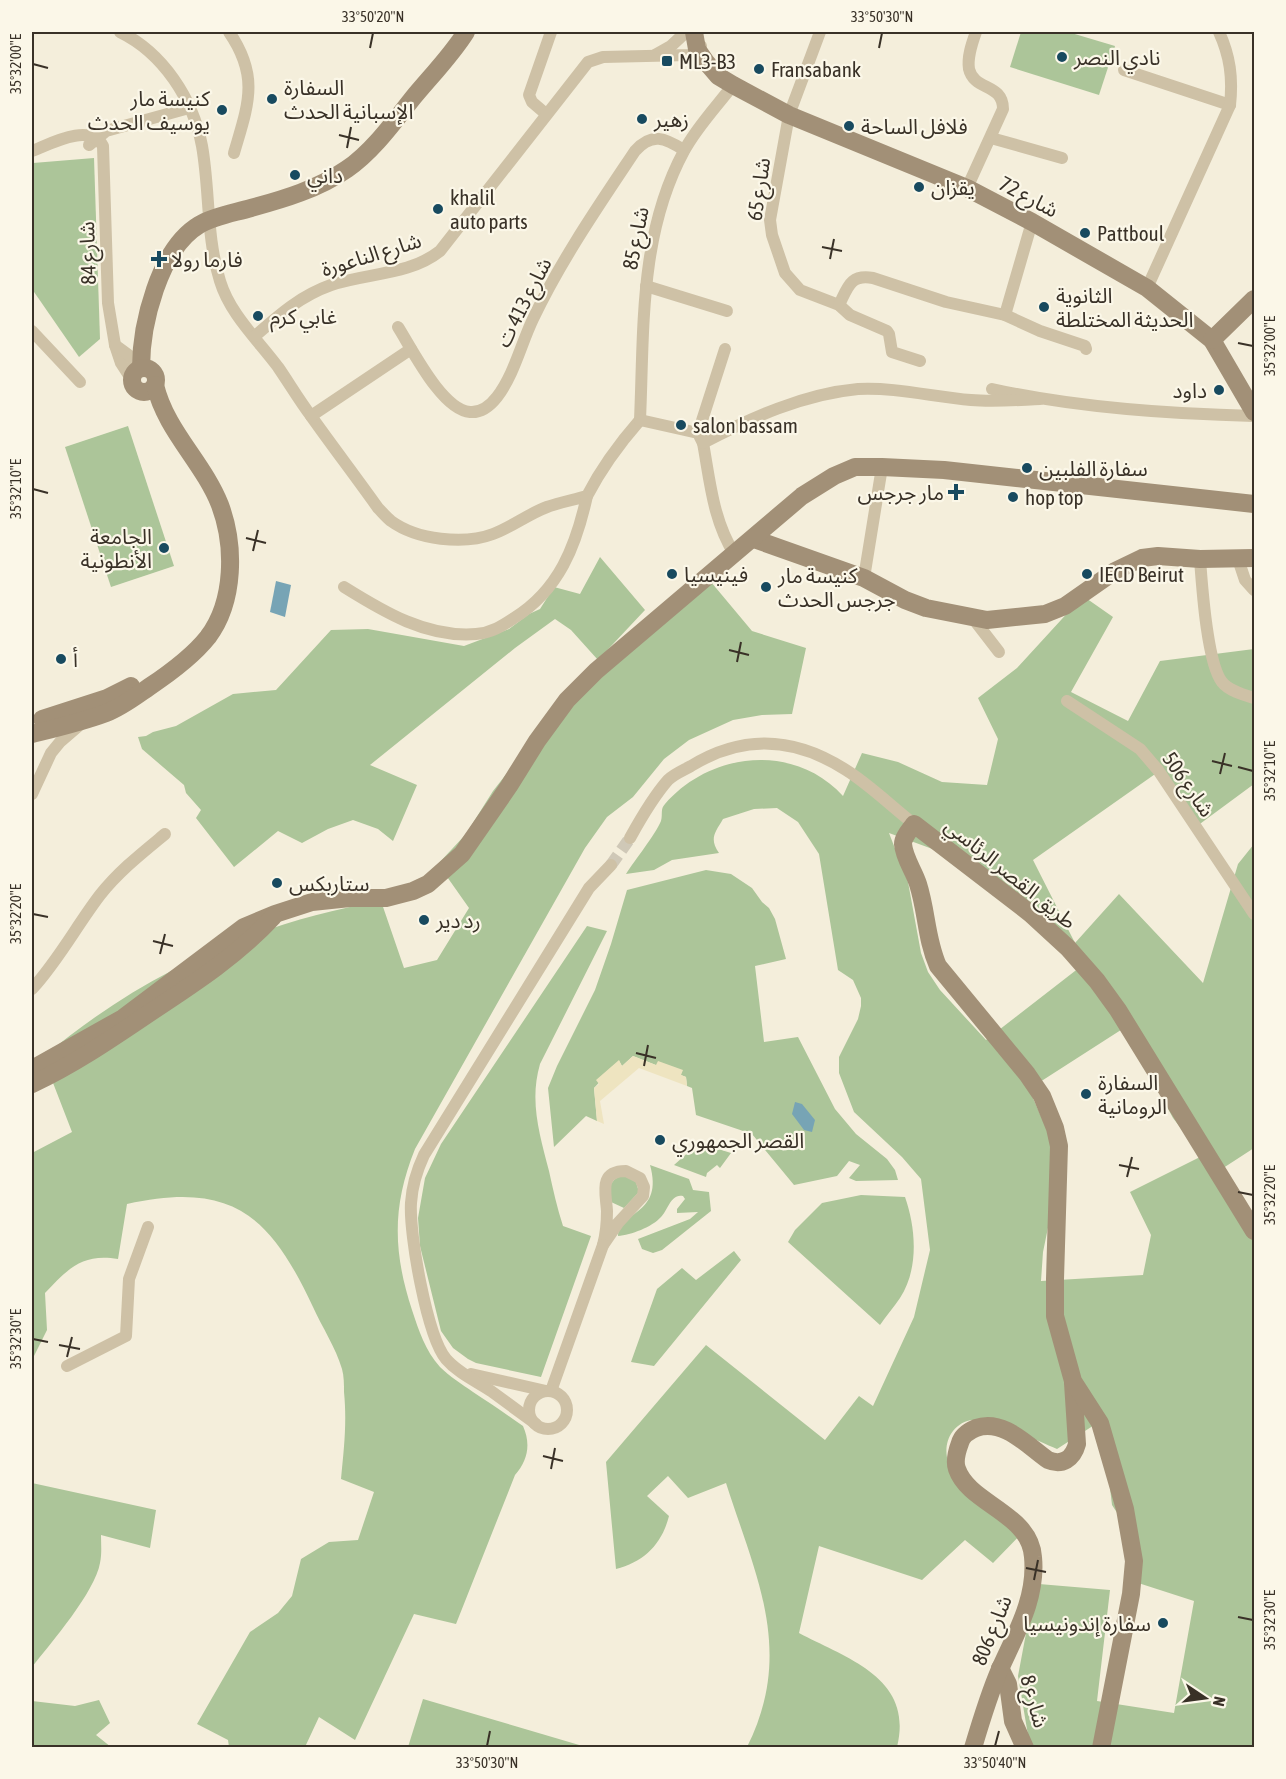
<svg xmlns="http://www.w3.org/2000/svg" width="1286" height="1779" viewBox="0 0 1286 1779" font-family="'Asap Condensed','Noto Sans Arabic',sans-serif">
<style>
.green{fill:#acc599;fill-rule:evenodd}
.plaza{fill:#eee4c0}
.water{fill:#77a4b5}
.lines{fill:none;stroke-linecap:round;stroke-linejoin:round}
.street-tunnel{stroke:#cfc8b7;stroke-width:12;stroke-dasharray:12 6;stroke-linecap:butt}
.street{stroke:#cec1a6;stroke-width:12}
.secondary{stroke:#a29077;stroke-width:18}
.ticks{fill:none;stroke:#393127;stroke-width:2}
.poi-dot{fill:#184a5f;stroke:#fbf7e8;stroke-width:2}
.labels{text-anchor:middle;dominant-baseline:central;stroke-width:4.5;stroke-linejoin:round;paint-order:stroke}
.poi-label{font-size:21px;fill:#393127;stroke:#fbf7e8;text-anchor:start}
.street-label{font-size:21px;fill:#393127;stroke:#fbf7e8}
.neatline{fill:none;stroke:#393127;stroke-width:2}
.ticks-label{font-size:15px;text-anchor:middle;fill:#393127}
</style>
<rect width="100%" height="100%" fill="#f4eedb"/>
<!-- green -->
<g class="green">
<polygon points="1021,32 1068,32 1115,46 1099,95 1010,67"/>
<polygon points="94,158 100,339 79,357 32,289 33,163"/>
<polygon points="128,426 174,566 111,587 65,447"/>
<polygon points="600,557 645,610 598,660 571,630 555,619 515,648 370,765 417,785 393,841 378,829 353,820 328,829 302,843 278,831 234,867 196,818 201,810 186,793 184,785 142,749 138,737 146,736 153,732 176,726 233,694 276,690 331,630 368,629 464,646 509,629 529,614 540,609 554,587 580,594"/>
<path d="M706,576L752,631L806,648L792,714L762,715L733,720L689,740L664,759L633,797L607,817L585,848L415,1149C392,1206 393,1252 412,1310C419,1331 425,1350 440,1367C450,1377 462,1384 473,1392C490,1403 506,1414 523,1426C531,1444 528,1460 515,1475L456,1624L414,1614L355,1740L319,1717L305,1747H229L228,1740L197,1724L250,1632L278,1613L292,1596L301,1559L329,1542L358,1540L374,1492L341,1479C344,1448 347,1423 344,1392C344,1385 344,1376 342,1369C336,1348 322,1327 313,1307C270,1215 232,1181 127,1204L118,1259C82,1253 68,1269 45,1293L47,1330L32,1360V1153L72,1132L43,1057C144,973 251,924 381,901L404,968L437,960L469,908L438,864L466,834L493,791L521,755Z"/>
<path d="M1083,596L1113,617L1071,692L1128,721L1160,661L1254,649V784L1193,829L1158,772L1033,860L1075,943L1119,894L1203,983L1238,864L1254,844V1148L1214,1174L1254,1238V1747H1030L1018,1676L1027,1628L1039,1584L1110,1590L1097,1701L1174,1713L1194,1601L1129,1580L1125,1525L1112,1505L1102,1420L1057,1449C1037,1441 992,1418 973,1420C965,1420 958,1425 953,1431C946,1440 945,1451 948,1462L1026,1529L993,1563L965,1540L922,1580L819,1546L799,1633C848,1659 914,1678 897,1747H747C795,1651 756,1577 726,1483L688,1498L668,1476L647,1496L669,1516C662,1544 644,1562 616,1569L606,1462L706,1345L825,1440L859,1396L873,1406L914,1317L930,1250L921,1179L902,1157L854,1112L839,1073V1057L858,1019L861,1006V998L853,980L838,970L819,854L798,822L777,808L754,809L723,819C715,833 709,838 719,853L672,860L654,870L626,874C635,860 655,835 661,821C663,814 660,809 665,804C711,751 795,743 843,796L862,753L898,762L942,782L987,785L998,739L978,698L1017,668ZM889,833L946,854L1084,964L986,1040L940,990L928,972L921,953L908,882ZM1124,1028L1173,1118L1202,1156L1130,1192L1151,1235L1143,1275L1041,1281L1043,1252L1051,1213V1139L1029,1089Z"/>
<polygon points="706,870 731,874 752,888 762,902 769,908 775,919 786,959 755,966 764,1042 798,1037 835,1109 856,1134 887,1159 895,1170 898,1180 856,1181 849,1178 860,1165 849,1161 837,1176 794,1185 752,1134 696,1115 692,1088 687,1086 686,1077 633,1056 622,1066 619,1061 594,1088 597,1121 586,1116 554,1147 548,1088 557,1066 595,990 611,944 627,890"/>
<path d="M587,926L607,931L540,1064C529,1102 540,1135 549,1171C553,1189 557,1208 563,1226L591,1236L541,1377L476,1363L468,1359L453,1348L441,1331L420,1246L418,1218L425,1178L441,1144Z"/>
<polygon points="699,1143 731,1153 720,1168 717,1165 707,1173 706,1177 674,1165"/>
<path d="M650,1165L689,1179L693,1190L709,1192L711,1211L662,1250L653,1253L642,1249L638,1239L690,1219L698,1212L677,1213V1209L685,1199L683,1196C671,1193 668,1210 661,1217C652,1227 631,1235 618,1236C620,1210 664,1215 650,1165Z"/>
<polygon points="618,1177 628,1177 636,1182 639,1192 624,1208 611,1202 608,1188 614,1180"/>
<path d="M861,1195L905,1197C916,1228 919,1269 900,1298C894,1307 886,1316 880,1325L788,1242L795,1230L822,1203Z"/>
<polygon points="734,1251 741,1260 654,1366 631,1362 657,1289 682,1268 696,1280"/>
<path d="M32,1483L156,1510L150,1548L101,1535C101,1544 102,1554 100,1563C95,1592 51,1643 32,1667Z"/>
<polygon points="423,1699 586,1747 408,1747"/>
<polygon points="99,1700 110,1723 96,1735 111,1747 32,1747 32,1701 75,1706"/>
</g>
<!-- plaza -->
<polygon class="plaza" points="633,1056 656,1065 658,1061 683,1070 681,1075 686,1077 687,1086 639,1068 600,1101 604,1124 597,1121 594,1088 599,1084 596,1080 619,1060 622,1066"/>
<!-- water -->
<g class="water">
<polygon points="276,581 291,585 285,617 270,612"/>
<polygon points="795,1102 802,1104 815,1120 812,1132 804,1130 792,1114"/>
</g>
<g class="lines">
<!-- street-tunnel -->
<polyline class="street-tunnel" points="611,865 630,838"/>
<!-- street -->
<g class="street">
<path d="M120,32C163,53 193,99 202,146C210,191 206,236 220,281C230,314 257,339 278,367C289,383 299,400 311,416C333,447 356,477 378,508C382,512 386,517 391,521C417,540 464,545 493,534C512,527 528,514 547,507C560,502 574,500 587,496C602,467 619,444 640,420"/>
<path d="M229,32C260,77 248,105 234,153"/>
<polyline points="820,32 789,115 770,220 772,235 785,273 800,290 839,305 850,315 887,331 889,334 892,352 920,361"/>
<polyline points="655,55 671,46 686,32"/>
<polyline points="1124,70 1230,105"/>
<polyline points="546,114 532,102 529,95 551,32"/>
<polyline points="991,138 1062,158"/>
<polyline points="89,145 106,131 189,108"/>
<path d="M32,151C50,144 90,122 103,146L108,303L115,345L121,363L132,380"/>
<path d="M967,188L1003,109C1003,83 974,91 969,69C967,57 972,43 976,32"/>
<polyline points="646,286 727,311"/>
<path d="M1147,288L1230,105C1233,78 1230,56 1219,32"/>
<path d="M839,305C848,287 850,274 873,278L946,302L1005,315L1040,331L1085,346L1086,349"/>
<polyline points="1005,315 1032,222"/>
<path d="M398,327C412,349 442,410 470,412C482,413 490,406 497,397C514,375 521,344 533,319C561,260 599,205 635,151C652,132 665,138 684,150"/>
<polyline points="32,331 80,382"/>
<path d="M255,336C279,315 300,296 331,285C367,273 410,275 440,251L588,62L603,57L689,55L696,53L701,46"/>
<polyline points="115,345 130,356 139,369"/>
<path d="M992,389C1077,408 1167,414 1254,416"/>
<polyline points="311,416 411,349"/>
<path d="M640,420C644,329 639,234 684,151C696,128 717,106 733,85"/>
<path d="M640,420L698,433L703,443C710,481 713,521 735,555"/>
<polyline points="698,433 725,349"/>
<path d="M703,443C751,418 803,394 858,389C895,387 934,397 971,400C994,402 1017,400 1040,399"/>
<path d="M1200,559C1202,586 1207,663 1222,682C1229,691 1244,695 1254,698"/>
<polyline points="1238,559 1245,580 1254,590"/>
<polyline points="864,578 882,467"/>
<path d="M344,587C384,612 427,638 476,634C491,633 502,626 514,618C559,590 576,546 587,496"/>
<polyline points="972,617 999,652"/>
<polyline points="1067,701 1140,749 1158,770 1254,914"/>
<polyline points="32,794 51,753 60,742 82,723"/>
<path d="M630,838C641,818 653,797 668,780C674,774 684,770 691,766C743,734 795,737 846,770C870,785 892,807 914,824"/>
<path d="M32,989C58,961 77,925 100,895C119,871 142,853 165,834"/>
<path d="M626,1171L640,1178L644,1187L643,1196L618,1223L603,1245C606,1234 607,1223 607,1211C606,1193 598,1171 626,1171Z"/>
<polyline points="67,1366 126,1336 129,1279 148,1227"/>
<polyline points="471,1374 546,1391"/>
<polyline points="551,1391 603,1245"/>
<circle cx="548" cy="1410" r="19"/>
<path d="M536,1424C521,1413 506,1402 491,1391C476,1381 458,1373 446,1359C427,1336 409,1234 411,1203C412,1186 417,1170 424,1155L589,888L611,865"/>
</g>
<!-- secondary -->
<g class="secondary">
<polyline points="694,32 697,49 706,62 718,76 733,85 789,115 967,188 1032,222 1147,288 1212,340 1254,412"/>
<polyline points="1212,340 1254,299"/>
<path d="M141,368C141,325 159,249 199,225C214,216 234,213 251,208C284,199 318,189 347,169C372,152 393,123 412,99C430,77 451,56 466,32"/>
<circle cx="144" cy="380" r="12"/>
<polyline points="754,539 864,578 905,600 926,608 987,620 1045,614 1065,606 1115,571 1142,558 1158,556 1200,559 1254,558"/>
<polyline points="42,719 107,698 131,686"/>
<path d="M32,734C56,728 82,722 106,713C122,707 136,696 149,687C170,673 193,656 208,637C235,601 235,545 220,505C203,462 166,431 155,385"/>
<polyline points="32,1069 123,1018 244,927 275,914 312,902 350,898 386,898 413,891 428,884 462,854 509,786 537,741 567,700 596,671 802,496 834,476 855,467 882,467 944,470 1254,504"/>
<path d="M32,1084C75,1064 114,1037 154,1010C195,983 239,954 273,917"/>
<polyline points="1000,1668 1008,1684 1013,1721 1025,1748"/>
<path d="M973,1748C981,1721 989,1694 1000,1669C1016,1633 1037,1598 1033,1557C1030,1513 969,1504 957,1469C954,1461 957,1451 960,1443C962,1435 969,1431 976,1428C1003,1418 1028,1446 1048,1460C1062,1466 1073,1459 1077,1444L1073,1383"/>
<path d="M1101,1748L1131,1594L1134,1561L1125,1509L1100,1423L1073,1381L1055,1316V1279L1059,1146L1055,1128L1042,1096L1027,1074L938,966C926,939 927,912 918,884C914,871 904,858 903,844C903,837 910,830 914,824L1031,914L1068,948L1097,981L1118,1010L1254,1231"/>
</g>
</g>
<!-- ticks -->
<path class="ticks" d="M370,48L373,33M879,48L882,33M33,64L48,68M339,135L359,140M347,148L351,127M822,247L842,251M830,259L834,239M1238,343L1253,346M33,489L48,493M246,538L266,543M253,551L258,530M729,650L749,655M737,662L741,642M1212,761L1232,766M1238,767L1253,771M1220,774L1225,753M33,914L48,917M153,941L173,946M160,954L165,934M636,1053L656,1058M644,1066L648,1045M1119,1165L1139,1169M1127,1177L1132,1157M1238,1192L1253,1195M33,1339L48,1342M59,1345L80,1349M67,1357L72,1337M543,1456L563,1461M551,1469L555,1448M1026,1568L1046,1572M1034,1580L1038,1560M1238,1617L1253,1620M487,1746L490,1731M995,1746L999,1731"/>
<!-- markers -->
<g class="poi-dot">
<circle cx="1062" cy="57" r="6"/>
<rect x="661" y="55" width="12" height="12" rx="3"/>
<circle cx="759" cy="69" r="6"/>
<circle cx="272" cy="99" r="6"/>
<circle cx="222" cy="110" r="6"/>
<circle cx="642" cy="119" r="6"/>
<circle cx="849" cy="126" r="6"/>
<circle cx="295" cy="175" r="6"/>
<circle cx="919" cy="187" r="6"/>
<circle cx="438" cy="209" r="6"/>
<circle cx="1085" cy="233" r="6"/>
<path d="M156 250h6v6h6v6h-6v6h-6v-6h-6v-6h6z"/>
<circle cx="1044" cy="307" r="6"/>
<circle cx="258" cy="316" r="6"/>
<circle cx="1219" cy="390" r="6"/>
<circle cx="681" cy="425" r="6"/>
<circle cx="1027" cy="468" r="6"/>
<path d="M953 483h6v6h6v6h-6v6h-6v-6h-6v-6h6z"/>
<circle cx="1013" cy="497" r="6"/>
<circle cx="164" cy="548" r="6"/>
<circle cx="672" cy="574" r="6"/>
<circle cx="1087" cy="574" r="6"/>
<circle cx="766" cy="587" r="6"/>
<circle cx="61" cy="659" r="6"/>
<circle cx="277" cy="883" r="6"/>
<circle cx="424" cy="920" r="6"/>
<circle cx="1086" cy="1094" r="6"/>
<circle cx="660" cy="1140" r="6"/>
<circle cx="1163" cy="1623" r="6"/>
</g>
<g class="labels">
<!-- poi labels -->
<g class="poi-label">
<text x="1074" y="57">نادي النصر</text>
<text x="679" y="61">ML3-B3</text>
<text x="771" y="69">Fransabank</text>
<text x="284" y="87">السفارة<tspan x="284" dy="24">الإسبانية الحدث</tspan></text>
<text x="210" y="98" text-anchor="end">كنيسة مار<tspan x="210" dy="24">يوسيف الحدث</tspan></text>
<text x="654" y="119">زهير</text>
<text x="861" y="126">فلافل الساحة</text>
<text x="307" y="175">داني</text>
<text x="931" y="187">يقزان</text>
<text x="450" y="197">khalil<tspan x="450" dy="24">auto parts</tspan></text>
<text x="1097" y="233">Pattboul</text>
<text x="171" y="259">فارما رولا</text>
<text x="1056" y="295">الثانوية<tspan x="1056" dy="24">الحديثة المختلطة</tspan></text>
<text x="270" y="316">غابي كرم</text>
<text x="1207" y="390" text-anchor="end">داود</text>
<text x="693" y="425">salon bassam</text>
<text x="1039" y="468">سفارة الفلبين</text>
<text x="944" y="492" text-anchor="end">مار جرجس</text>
<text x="1025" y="497">hop top</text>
<text x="152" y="536" text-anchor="end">الجامعة<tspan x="152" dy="24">الأنطونية</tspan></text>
<text x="684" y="574">فينيسيا</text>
<text x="1099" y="574">IECD Beirut</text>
<text x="778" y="575">كنيسة مار<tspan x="778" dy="24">جرجس الحدث</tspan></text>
<text x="73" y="659">أ</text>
<text x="289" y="883">ستاربكس</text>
<text x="436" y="920">رد دير</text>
<text x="1098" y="1082">السفارة<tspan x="1098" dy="24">الرومانية</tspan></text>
<text x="672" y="1140">القصر الجمهوري</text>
<text x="1151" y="1623" text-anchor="end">سفارة إندونيسيا</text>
</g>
<!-- street labels -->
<g class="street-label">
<text transform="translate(758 189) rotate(-82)">شارع 65</text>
<text transform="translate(1029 196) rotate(28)">شارع 72</text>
<text transform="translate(635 238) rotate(-79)">شارع 85</text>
<text transform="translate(87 253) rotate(-92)">شارع 84</text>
<text transform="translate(371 254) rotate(-17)">شارع الناعورة</text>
<text transform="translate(523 302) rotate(-63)">شارع 413 ت</text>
<text transform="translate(1189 784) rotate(55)">شارع 506</text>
<text transform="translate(1011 873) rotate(39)">طريق القصر الرئاسي</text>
<text transform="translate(991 1630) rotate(-68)">شارع 806</text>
<text transform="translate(1035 1701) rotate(74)">شارع 8</text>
</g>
</g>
<!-- border -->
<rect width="1286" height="1779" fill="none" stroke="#fbf7e8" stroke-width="66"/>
<!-- north arrow -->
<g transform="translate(1205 1698) rotate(103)" stroke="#fbf7e8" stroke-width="4.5" paint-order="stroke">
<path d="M0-4.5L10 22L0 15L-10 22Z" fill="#393127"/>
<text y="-9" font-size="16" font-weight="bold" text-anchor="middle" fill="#393127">N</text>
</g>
<rect x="33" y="33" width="1220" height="1713" class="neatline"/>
<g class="ticks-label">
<text x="373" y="22">33°50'20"N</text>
<text x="882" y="22">33°50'30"N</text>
<text transform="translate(16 64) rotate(-90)" y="5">35°32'00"E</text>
<text transform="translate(1270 346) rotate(-90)" y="5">35°32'00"E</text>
<text transform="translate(16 489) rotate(-90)" y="5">35°32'10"E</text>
<text transform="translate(1270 771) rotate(-90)" y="5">35°32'10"E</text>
<text transform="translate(16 914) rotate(-90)" y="5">35°32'20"E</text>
<text transform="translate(1270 1195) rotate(-90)" y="5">35°32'20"E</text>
<text transform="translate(16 1339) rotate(-90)" y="5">35°32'30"E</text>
<text transform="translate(1270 1620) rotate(-90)" y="5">35°32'30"E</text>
<text x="487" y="1768">33°50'30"N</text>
<text x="995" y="1768">33°50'40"N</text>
</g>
</svg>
